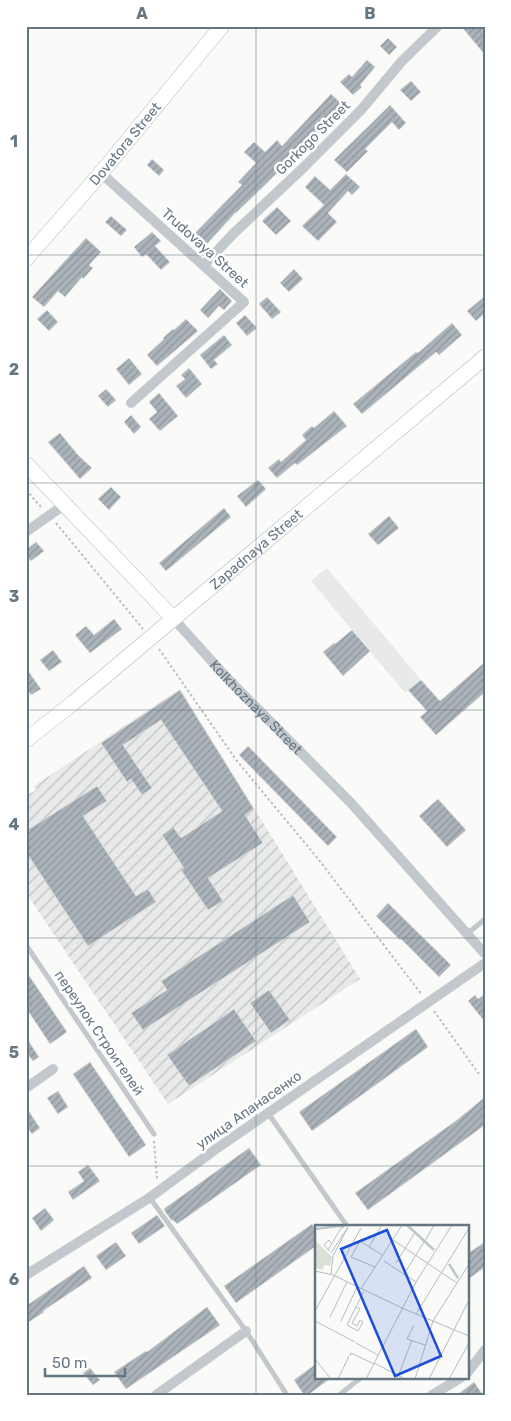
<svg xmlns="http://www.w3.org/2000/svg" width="511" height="1421" viewBox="0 0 511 1421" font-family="Rubik,sans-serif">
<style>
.built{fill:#e8e9e9}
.industrial{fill:url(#industrial-furrows)}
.building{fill:url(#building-hatch);stroke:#dcdcda}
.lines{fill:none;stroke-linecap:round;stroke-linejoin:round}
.secondary-casing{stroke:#b3babf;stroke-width:16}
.path{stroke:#bbbfc2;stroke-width:2;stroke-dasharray:2.5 2.5;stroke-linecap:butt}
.lane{stroke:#c3c8cc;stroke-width:5}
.street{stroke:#c3c8cc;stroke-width:10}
.secondary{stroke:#fff;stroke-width:15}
.grid{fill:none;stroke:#657683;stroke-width:1;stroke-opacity:0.55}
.labels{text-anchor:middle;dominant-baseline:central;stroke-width:5;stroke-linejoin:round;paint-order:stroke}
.street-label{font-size:14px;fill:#657683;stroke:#fff}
.inset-river{fill:none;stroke:#bbc7cb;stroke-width:2.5}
.inset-road{fill:none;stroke:#b5bdc2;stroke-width:1}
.view{fill:#1d4ed8;fill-opacity:0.15;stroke:#1d4ed8;stroke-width:2.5}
.inset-edge{fill:none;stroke:#657683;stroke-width:2.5}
.neatline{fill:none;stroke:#657683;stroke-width:2}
.grid-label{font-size:16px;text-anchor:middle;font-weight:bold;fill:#657683}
</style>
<defs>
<pattern id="industrial-furrows" width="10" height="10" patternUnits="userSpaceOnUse" patternTransform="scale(1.25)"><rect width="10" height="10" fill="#e8e9e9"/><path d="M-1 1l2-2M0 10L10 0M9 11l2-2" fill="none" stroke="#c0c1c2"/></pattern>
<pattern id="building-hatch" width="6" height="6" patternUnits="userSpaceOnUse" patternTransform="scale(1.25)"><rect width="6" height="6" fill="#aab3b9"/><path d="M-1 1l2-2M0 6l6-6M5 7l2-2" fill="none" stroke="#8e969c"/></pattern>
</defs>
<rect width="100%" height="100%" fill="#fafaf8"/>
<!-- built -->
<polygon class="built" points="327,568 421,680 405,693 311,581"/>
<!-- industrial -->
<polygon class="industrial" points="180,689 360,979 168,1104 26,893 26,796 36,790 34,786"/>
<!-- building -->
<g class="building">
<polygon points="461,26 480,26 485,32 485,55"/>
<polygon points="388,38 397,47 389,55 380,46"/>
<polygon points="367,60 375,67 360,85 362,87 353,95 340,82 349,74 352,77"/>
<polygon points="411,81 421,92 411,101 400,90"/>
<polygon points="331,94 343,105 318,133 236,213 236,212 205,246 193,235 242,185 238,182 256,163 244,152 254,142 265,152 277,140 282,146"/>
<polygon points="390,105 406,123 399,130 392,122 365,149 368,151 347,172 334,160"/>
<polygon points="152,159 164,170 159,176 147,165"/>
<polygon points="346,174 360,187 352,195 348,191 328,213 337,222 318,241 302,226 324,205 305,187 315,176 330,190"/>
<polygon points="277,207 291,221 276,235 262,221"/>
<polygon points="111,216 127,230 121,236 105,222"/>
<polygon points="152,232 161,241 155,246 170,262 161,270 146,254 142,257 134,247"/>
<polygon points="86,238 101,252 89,265 93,268 83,279 82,277 65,297 58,291 44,307 32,297"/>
<polygon points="294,269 303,279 289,292 280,283"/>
<polygon points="220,289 232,301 224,310 219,306 208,318 200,310"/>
<polygon points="485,296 485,313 476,321 467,311"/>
<polygon points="267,297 281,312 272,319 259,304"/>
<polygon points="47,310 58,322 49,331 37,319"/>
<polygon points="245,315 257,328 247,336 236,323"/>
<polygon points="186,319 198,331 157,366 147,355 164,339 163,338 173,329 174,330"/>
<polygon points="452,323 462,335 439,355 436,352 362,414 353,404 416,352 418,353"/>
<polygon points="224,335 232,345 214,360 218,364 211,369 200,355"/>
<polygon points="129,358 142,374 129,385 116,369"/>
<polygon points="189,368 202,384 186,398 176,386 185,379 181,375"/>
<polygon points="106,389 116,400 108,407 98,396"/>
<polygon points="159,393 178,416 160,431 149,419 157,412 149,402"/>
<polygon points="334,411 347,426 297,465 295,463 277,478 268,468 279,459 281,462 306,440 302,435 312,426 314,428"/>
<polygon points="131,415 141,427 134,434 124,422"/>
<polygon points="60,433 78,455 92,468 80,479 48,442"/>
<polygon points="258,480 266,489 246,507 237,496"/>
<polygon points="111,487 121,497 109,510 98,499"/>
<polygon points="224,508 231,517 166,571 159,563"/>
<polygon points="389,516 399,528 378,545 368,534"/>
<polygon points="36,542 44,551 31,561 26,556 26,550"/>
<polygon points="114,619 122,629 90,653 75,635 86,626 94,635"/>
<polygon points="352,630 370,651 343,676 323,652 334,643 335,644"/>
<polygon points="53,650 62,662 49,671 40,660"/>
<polygon points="485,662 485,692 436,735 420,717 427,711 408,690 421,680 440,701"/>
<polygon points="26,668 41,689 31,695 26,688"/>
<polygon points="180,690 254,809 245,815 263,843 208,878 223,901 208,910 181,870 184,868 162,835 173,827 181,838 222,811 161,720 123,745 152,788 142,795 131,779 127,782 101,743"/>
<polygon points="248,746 337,837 328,846 239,755"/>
<polygon points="97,786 107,801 83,816 136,896 148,889 156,902 88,946 26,852 26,831"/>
<polygon points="438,799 466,830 447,847 419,816"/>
<polygon points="293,895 310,922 143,1030 131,1013 167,990 161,981"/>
<polygon points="388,903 451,965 439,977 401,939 400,940 376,916"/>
<polygon points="26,971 67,1032 50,1044 26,1008"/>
<polygon points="269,990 290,1020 271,1033 250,1003"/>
<polygon points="485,994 485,1022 468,1001 475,995 478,999"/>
<polygon points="234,1009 256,1041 189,1086 167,1055"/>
<polygon points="416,1029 428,1047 312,1131 299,1112"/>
<polygon points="26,1037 39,1057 33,1061 26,1052"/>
<polygon points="90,1062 146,1145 129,1157 73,1074"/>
<polygon points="58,1091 68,1107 58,1114 47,1098"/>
<polygon points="485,1097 485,1125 368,1210 355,1193 457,1120"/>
<polygon points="26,1107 40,1128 32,1134 26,1126"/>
<polygon points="249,1148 261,1165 177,1224 173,1220 172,1221 164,1210 165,1208"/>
<polygon points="88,1165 100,1181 73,1200 68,1192 84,1181 78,1172"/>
<polygon points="45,1208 54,1220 41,1231 32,1218"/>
<polygon points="157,1215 165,1226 139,1244 131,1233"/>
<polygon points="312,1224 316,1230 316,1246 236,1303 224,1286"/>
<polygon points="116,1242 126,1256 106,1270 96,1256"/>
<polygon points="485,1242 485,1267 467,1280 467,1254"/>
<polygon points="84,1266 92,1278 43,1311 44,1312 26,1324 26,1306"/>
<polygon points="207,1307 220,1325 126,1389 114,1372 146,1351 147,1352"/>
<polygon points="316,1364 316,1377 332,1377 308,1395 304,1395 294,1380"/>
<polygon points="90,1368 100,1380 93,1385 83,1373"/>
<polygon points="474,1382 483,1395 457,1395"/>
</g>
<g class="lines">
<!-- secondary casing -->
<g class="secondary-casing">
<g id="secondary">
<path id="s2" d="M26,259L101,173L222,26"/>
<polyline points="26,464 173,618"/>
<path id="s3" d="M26,740L73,703L485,357"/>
</g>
</g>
<!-- path -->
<g class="path">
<polyline points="26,490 42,508"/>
<polyline points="56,523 143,629"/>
<polyline points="159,649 237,761 319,860 422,995"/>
<polyline points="434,1011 479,1074"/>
<polyline points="154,1141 157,1179"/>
</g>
<!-- lane -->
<g class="lane">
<polyline points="467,934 485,919"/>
<polyline points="26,945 154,1134"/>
<polyline points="268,1113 347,1226"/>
<polyline points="150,1198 246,1331 287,1395"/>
<polyline points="339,1395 362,1377"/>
</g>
<!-- street -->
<g class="street">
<polyline points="101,173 244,302 131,403"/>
<polyline points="204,265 233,234 302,169 361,110 402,61 438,26"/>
<polyline points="26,532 64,505"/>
<path id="s1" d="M173,618L226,677L351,803L485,954"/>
<polyline points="26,1088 53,1069"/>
<polyline points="26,1275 149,1198 216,1149 485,963"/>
<polyline points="467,1373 485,1350"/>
<polyline points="156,1395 246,1331"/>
<polyline points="432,1395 462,1377"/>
</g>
<!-- secondary -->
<use href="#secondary" class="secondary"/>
</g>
<!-- grid -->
<path class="grid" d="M256,26V1395M26,255H485M26,483H485M26,710H485M26,938H485M26,1166H485"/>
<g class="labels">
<!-- street labels -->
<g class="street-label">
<text transform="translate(313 138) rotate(-45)">Gorkogo Street</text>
<text stroke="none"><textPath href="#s2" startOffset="152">Dovatora Street</textPath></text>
<text transform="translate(205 248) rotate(42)">Trudovaya Street</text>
<text stroke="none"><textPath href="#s3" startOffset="299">Zapadnaya Street</textPath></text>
<text stroke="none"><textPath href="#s1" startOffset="122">Kolkhoznaya Street</textPath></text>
<text transform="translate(99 1033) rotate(56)">переулок Строителей</text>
<text transform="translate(249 1110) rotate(-35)">улица Апанасенко</text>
</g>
</g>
<!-- overview -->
<g transform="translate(315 1225)">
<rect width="154" height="154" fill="#fafaf8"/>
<path d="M0,15L17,32L15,41L9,40L8,45L0,43Z" fill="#dadfd7"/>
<path class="inset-river" d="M92,0L119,25M0,4L32,0M134,39L143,53"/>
<path class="inset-road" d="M78,15L142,58M110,16L119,0M54,22L67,0M13,25L26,3L29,2M14,26L9,20L14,15L16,18M16,28L33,2L18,31L16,49M69,36L101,57M81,38L99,9M60,42L36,32L45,16L67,30M0,46L18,50L87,83M89,49L109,17M46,64L87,0M41,82L45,84L37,98L42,101L45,95L48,97L43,106L32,100L49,66M87,83L154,111M0,86L46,3M101,89L154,3M15,92L32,57M0,96L40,117M26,96L42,62M99,100L92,114L110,120M41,118L63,130M35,131L36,128L59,139M0,134L16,154M59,138L90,154M23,154L34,131M51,154L101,57L137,0M82,154L97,115M100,154L118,96L154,39M114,154L154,75M134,154L154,118"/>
<path class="view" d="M72,5L126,131L80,151L26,24Z"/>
<rect width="154" height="154" class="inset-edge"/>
</g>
<!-- border -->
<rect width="511" height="1421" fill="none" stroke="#ffffff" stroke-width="55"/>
<!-- scale -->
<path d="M45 1368v8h80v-8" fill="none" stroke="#657683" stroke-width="2.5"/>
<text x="52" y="1368" font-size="15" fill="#657683" stroke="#ffffff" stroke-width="4" paint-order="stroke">50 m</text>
<rect x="28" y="28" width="456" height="1366" class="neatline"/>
<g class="grid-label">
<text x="142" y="19">A</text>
<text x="370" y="19">B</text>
<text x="14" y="147">1</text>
<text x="14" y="375">2</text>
<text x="14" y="602">3</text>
<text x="14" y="830">4</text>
<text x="14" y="1058">5</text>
<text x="14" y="1285">6</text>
</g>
</svg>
